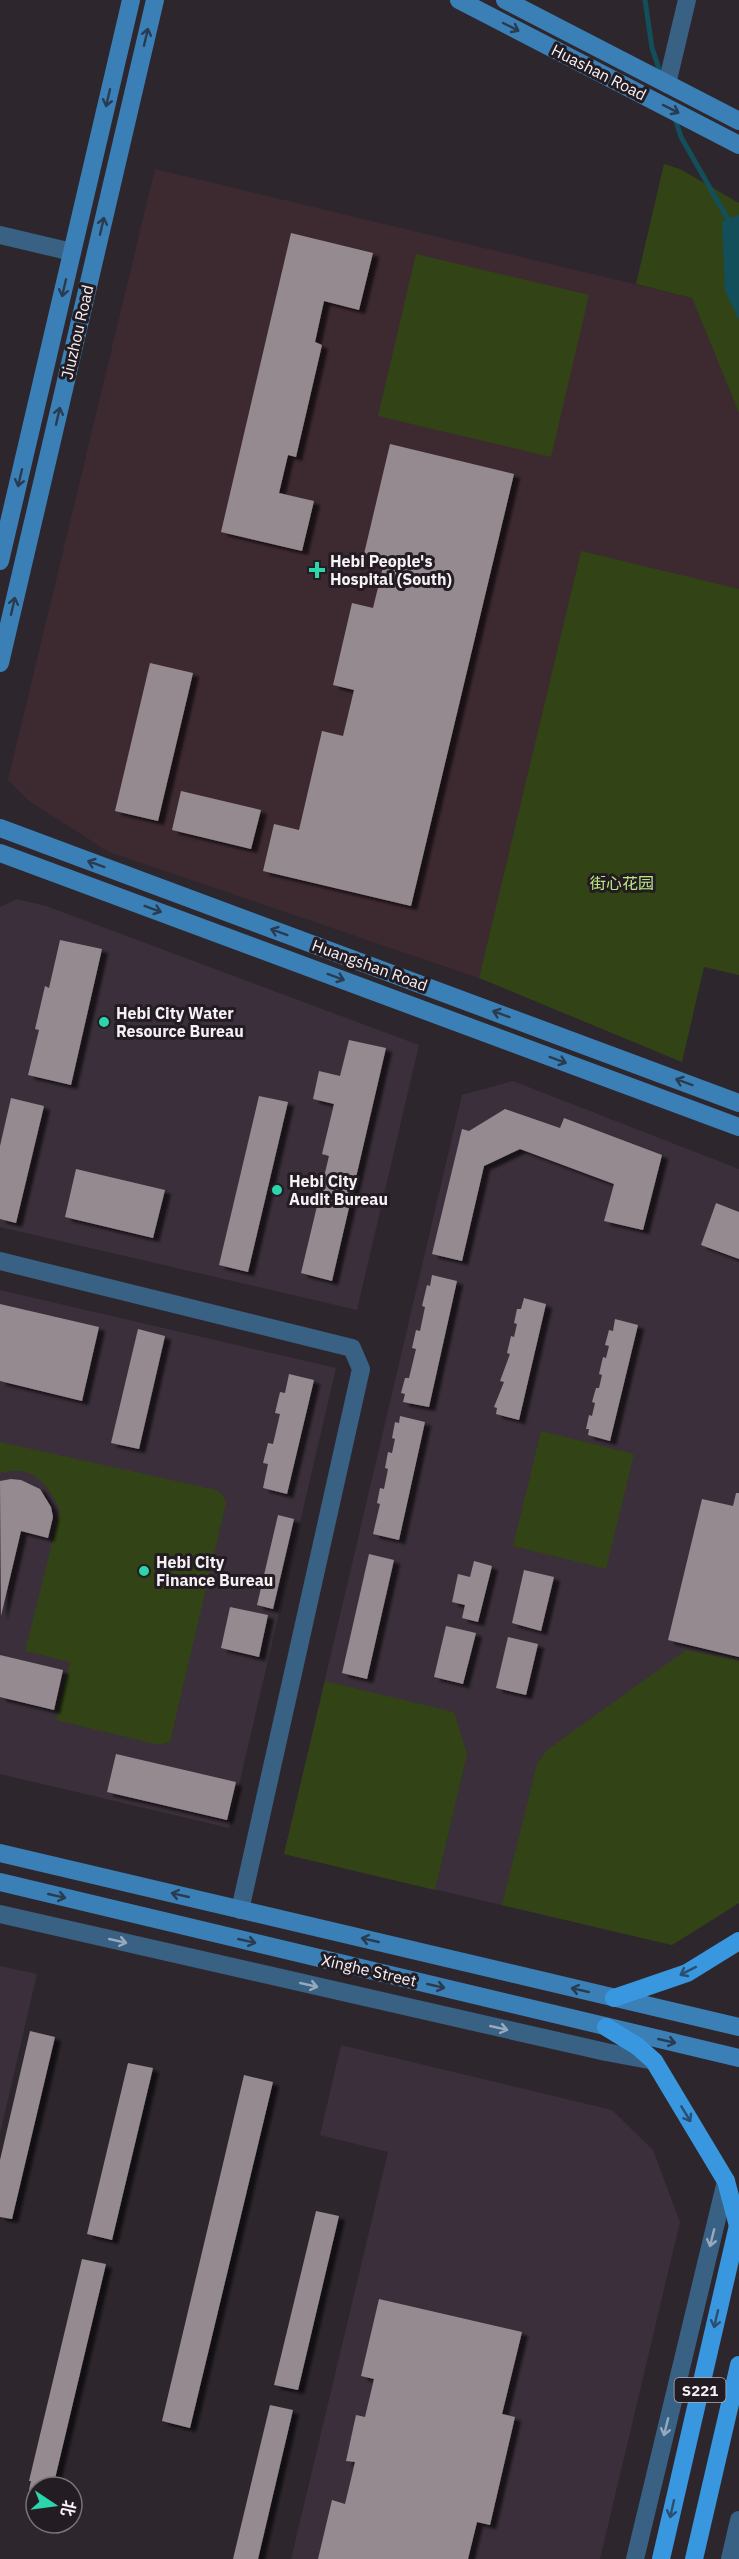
<svg xmlns="http://www.w3.org/2000/svg" width="739" height="2559" viewBox="0 0 739 2559" font-family="'IBM Plex Sans','Noto Sans SC',sans-serif">
<style>
.built{fill:#3a2f3a}
.medical{fill:#3d2a31}
.green{fill:#324415}
.water{fill:#134e5b}
.lines{fill:none;stroke-linecap:round;stroke-linejoin:round}
.stream{stroke:#134e5b;stroke-width:5}
.building{fill:#958a90;filter:url(#shadow)}
.street{stroke:#386184;stroke-width:18}
.secondary{stroke:#3a80b7;stroke-width:18}
.primary{stroke:#3997df;stroke-width:18}
.oneway{stroke:#2a3b4f}
.oneway2{stroke:#97a9bc}
.oneway3{stroke:#2c4e6e}
.poi-dot{fill:#2cd5ab;stroke:#231d23;stroke-width:2}
.labels{text-anchor:middle;dominant-baseline:central;stroke-width:6;stroke-linejoin:round;paint-order:stroke}
.shield{fill:#231d23;stroke:#b7b1b6;stroke-width:1.5}
.shield-label{font-size:15px;font-weight:bold;fill:#f6f1f5}
.street-label{font-size:16px;fill:#f6f1f5;stroke:#231d23}
.poi-label{font-size:16px;font-weight:bold;fill:#f6f1f5;stroke:#231d23;text-anchor:start}
.park-label{font-size:16px;fill:#bce684;stroke:#231d23}
</style>
<defs>
<filter id="shadow"><feDropShadow dx="6" dy="4" stdDeviation="1.5" flood-color="#0009"/></filter>
</defs>
<rect width="100%" height="100%" fill="#2d262d"/>
<!-- built -->
<g class="built">
<polygon points="17,899 46,906 419,1045 357,1310 0,1227 0,907"/>
<polygon points="513,1081 739,1169 739,1903 672,1945 284,1854 462,1095"/>
<polygon points="0,1290 336,1368 229,1828 0,1774"/>
<polygon points="0,1966 37,1974 0,2134"/>
<polygon points="341,2045 612,2110 653,2150 680,2222 600,2559 291,2559 388,2152 320,2135"/>
</g>
<!-- medical -->
<polygon class="medical" points="155,169 692,298 739,413 739,589 581,552 479,978 109,852 29,801 8,780"/>
<!-- green -->
<g class="green">
<polygon points="664,164 680,169 739,203 739,413 692,298 636,284"/>
<polygon points="416,254 589,295 551,457 378,416"/>
<polygon points="581,551 739,589 739,975 704,967 682,1062 479,978"/>
<polygon points="541,1431 634,1454 606,1569 513,1546"/>
<path d="M0,1442L216,1490L223,1495L226,1503L170,1742L159,1745L56,1720L70,1662L25,1651L60,1511C49,1484 32,1464 0,1473Z"/>
<polygon points="686,1650 739,1661 739,1903 672,1945 502,1905 537,1764 547,1750"/>
<polygon points="325,1681 454,1712 467,1754 435,1890 284,1854"/>
</g>
<!-- water -->
<polygon class="water" points="739,215 739,320 725,291 722,221"/>
<g class="lines">
<!-- stream -->
<g class="stream">
<polyline points="645,0 652,48 661,75"/>
<polyline points="675,118 681,137 730,223"/>
</g>
</g>
<!-- building -->
<g class="building">
<polygon points="291,233 373,253 359,310 324,301 315,342 322,345 296,457 288,455 279,493 314,501 302,551 221,532"/>
<polygon points="390,444 514,474 411,906 263,871 274,824 299,830 322,731 343,736 354,690 333,685 352,603 373,608 385,559 364,554"/>
<polygon points="150,663 193,673 158,821 115,811"/>
<polygon points="181,791 261,810 251,849 172,830"/>
<polygon points="60,940 102,949 71,1085 28,1075 39,1030 35,1029 45,986 49,988"/>
<polygon points="349,1040 386,1048 332,1281 301,1273 329,1156 322,1154 334,1104 313,1099 319,1071 340,1076"/>
<polygon points="259,1096 288,1102 248,1272 219,1265"/>
<polygon points="11,1098 44,1106 16,1223 0,1219 0,1146"/>
<polygon points="505,1109 560,1128 564,1118 662,1155 643,1230 604,1221 614,1184 520,1149 484,1166 462,1261 432,1254 462,1129 469,1131"/>
<polygon points="76,1169 165,1190 153,1238 65,1217"/>
<polygon points="716,1203 739,1212 739,1259 701,1245"/>
<polygon points="432,1275 457,1281 429,1407 403,1402 405,1394 401,1393 405,1378 409,1378 416,1349 412,1348 416,1330 420,1331 425,1307 422,1306 427,1285 430,1286"/>
<polygon points="524,1298 546,1304 519,1420 496,1414 497,1408 494,1407 504,1382 500,1381 510,1354 507,1353 511,1336 514,1337 517,1324 514,1323 517,1309 521,1309"/>
<polygon points="0,1304 99,1327 82,1401 0,1381"/>
<polygon points="615,1319 638,1325 610,1441 588,1435 589,1429 586,1429 589,1415 592,1416 595,1403 592,1402 596,1388 599,1388 602,1375 599,1374 603,1357 606,1358 609,1346 605,1345 609,1330 613,1331"/>
<polygon points="138,1329 165,1336 139,1449 111,1443"/>
<polygon points="289,1374 314,1380 287,1494 263,1488 268,1464 263,1463 268,1443 273,1444 280,1414 275,1413 280,1392 285,1393"/>
<polygon points="400,1416 425,1422 399,1540 373,1534 380,1504 377,1503 380,1488 384,1489 388,1469 385,1468 388,1452 392,1453 395,1439 392,1438 395,1422 399,1423"/>
<polygon points="11,1479 21,1480 40,1489 51,1507 53,1517 48,1538 21,1531 1,1616 0,1481"/>
<polygon points="736,1493 739,1493 739,1657 668,1640 702,1499 733,1506"/>
<polygon points="278,1515 294,1519 273,1609 257,1605"/>
<polygon points="369,1554 394,1560 367,1679 342,1673"/>
<polygon points="474,1561 492,1566 478,1622 462,1618 465,1605 452,1602 458,1574 470,1577"/>
<polygon points="524,1570 554,1577 541,1631 512,1623"/>
<polygon points="230,1607 268,1615 259,1657 221,1648"/>
<polygon points="446,1626 476,1633 463,1684 434,1677"/>
<polygon points="508,1637 538,1644 526,1695 496,1688"/>
<polygon points="0,1655 63,1670 54,1710 0,1697"/>
<polygon points="116,1754 236,1782 227,1820 107,1792"/>
<polygon points="30,2031 55,2037 12,2219 0,2217 0,2160"/>
<polygon points="128,2063 153,2068 112,2240 87,2234"/>
<polygon points="244,2075 273,2082 190,2428 162,2421"/>
<polygon points="316,2211 339,2216 298,2390 274,2385"/>
<polygon points="82,2259 106,2264 53,2487 36,2487 36,2492 29,2490 31,2481 29,2481"/>
<polygon points="379,2299 522,2332 502,2414 515,2417 490,2525 477,2522 468,2559 318,2559 332,2500 345,2504 355,2462 346,2461 356,2415 365,2417 374,2379 361,2376"/>
<polygon points="270,2405 293,2410 258,2559 233,2559"/>
</g>
<g class="lines">
<!-- street -->
<g class="street">
<polyline points="667,84 687,0"/>
<polyline points="0,235 72,252"/>
<polyline points="0,1261 352,1348 361,1369 240,1910"/>
<polyline points="0,1914 606,2052 654,2061"/>
<polyline points="635,2559 726,2181"/>
<polyline points="730,2559 739,2520"/>
</g>
<!-- secondary -->
<g class="secondary">
<polyline points="459,0 739,145"/>
<polyline points="505,0 739,121"/>
<polyline points="0,561 131,0"/>
<polyline points="0,663 155,0"/>
<polyline points="0,828 739,1103"/>
<polyline points="0,853 739,1127"/>
<polyline points="0,1853 739,2027"/>
<polyline points="0,1882 739,2058"/>
</g>
<!-- primary -->
<g class="primary">
<polyline points="614,1998 687,1973 739,1941"/>
<polyline points="606,2027 637,2046 654,2061 726,2181 738,2226"/>
<polyline points="661,2559 739,2221"/>
<polyline points="694,2559 739,2365"/>
</g>
</g>
<!-- one-way arrows -->
<defs><path id="oneway-shaft" d="M-6 0H5M1.5-3L5.5 0L1.5 3" fill="none" stroke-width="1.6" stroke-linecap="round" stroke-linejoin="round" transform="scale(1.5)"/></defs>
<g class="oneway">
<use href="#oneway-shaft" transform="translate(511 27) rotate(27)"/>
<use href="#oneway-shaft" transform="translate(146 37) rotate(-77)"/>
<use href="#oneway-shaft" transform="translate(108 98) rotate(103)"/>
<use href="#oneway-shaft" transform="translate(671 109) rotate(27)"/>
<use href="#oneway-shaft" transform="translate(102 226) rotate(-77)"/>
<use href="#oneway-shaft" transform="translate(64 288) rotate(103)"/>
<use href="#oneway-shaft" transform="translate(58 416) rotate(-77)"/>
<use href="#oneway-shaft" transform="translate(20 478) rotate(103)"/>
<use href="#oneway-shaft" transform="translate(13 606) rotate(-77)"/>
<use href="#oneway-shaft" transform="translate(96 864) rotate(-160)"/>
<use href="#oneway-shaft" transform="translate(153 909) rotate(20)"/>
<use href="#oneway-shaft" transform="translate(279 932) rotate(-160)"/>
<use href="#oneway-shaft" transform="translate(336 977) rotate(20)"/>
<use href="#oneway-shaft" transform="translate(501 1014) rotate(-160)"/>
<use href="#oneway-shaft" transform="translate(558 1060) rotate(20)"/>
<use href="#oneway-shaft" transform="translate(684 1082) rotate(-160)"/>
<use href="#oneway-shaft" transform="translate(180 1895) rotate(-167)"/>
<use href="#oneway-shaft" transform="translate(57 1896) rotate(13)"/>
<use href="#oneway-shaft" transform="translate(370 1940) rotate(-167)"/>
<use href="#oneway-shaft" transform="translate(247 1941) rotate(13)"/>
<use href="#oneway-shaft" transform="translate(436 1986) rotate(13)"/>
<use href="#oneway-shaft" transform="translate(580 1990) rotate(-167)"/>
<use href="#oneway-shaft" transform="translate(667 2041) rotate(13)"/>
</g>
<g class="oneway2">
<use href="#oneway-shaft" transform="translate(118 1941) rotate(13)"/>
<use href="#oneway-shaft" transform="translate(309 1985) rotate(13)"/>
<use href="#oneway-shaft" transform="translate(499 2028) rotate(13)"/>
<use href="#oneway-shaft" transform="translate(712 2238) rotate(104)"/>
<use href="#oneway-shaft" transform="translate(666 2427) rotate(104)"/>
</g>
<g class="oneway3">
<use href="#oneway-shaft" transform="translate(688 1971) rotate(153)"/>
<use href="#oneway-shaft" transform="translate(686 2114) rotate(59)"/>
<use href="#oneway-shaft" transform="translate(716 2319) rotate(103)"/>
<use href="#oneway-shaft" transform="translate(672 2509) rotate(103)"/>
</g>
<!-- markers -->
<g class="poi-dot">
<path d="M314 561h6v6h6v6h-6v6h-6v-6h-6v-6h6z"/>
<circle cx="104" cy="1022" r="6"/>
<circle cx="277" cy="1190" r="6"/>
<circle cx="144" cy="1571" r="6"/>
</g>
<g class="labels">
<!-- shield labels -->
<rect class="shield" x="674.5" y="2378" width="51" height="24" rx="4.5"/>
<g class="shield-label">
<text x="700" y="2390">S221</text>
</g>
<!-- street labels -->
<g class="street-label">
<text transform="translate(599 72) rotate(27)">Huashan Road</text>
<text transform="translate(77 332) rotate(-77)">Jiuzhou Road</text>
<text transform="translate(370 965) rotate(20)">Huangshan Road</text>
<text transform="translate(369 1970) rotate(13)">Xinghe Street</text>
</g>
<!-- poi labels -->
<g class="poi-label">
<text x="330" y="561">Hebi People's<tspan x="330" dy="18">Hospital (South)</tspan></text>
<text x="116" y="1013">Hebi City Water<tspan x="116" dy="18">Resource Bureau</tspan></text>
<text x="289" y="1181">Hebi City<tspan x="289" dy="18">Audit Bureau</tspan></text>
<text x="156" y="1562">Hebi City<tspan x="156" dy="18">Finance Bureau</tspan></text>
</g>
<!-- park labels -->
<g class="park-label">
<text x="622" y="883">街心花园</text>
</g>
</g>
<!-- north arrow -->
<g transform="translate(54 2505) rotate(103)"><circle r="28" fill="#231d23" stroke="#777277" stroke-width="1.5"/>
<path d="M0-4.5L10 22L0 15L-10 22Z" fill="#2cd5ab"/>
<text y="-9" font-size="16" font-weight="bold" text-anchor="middle" fill="#f6f1f5">北</text>
</g>
</svg>
